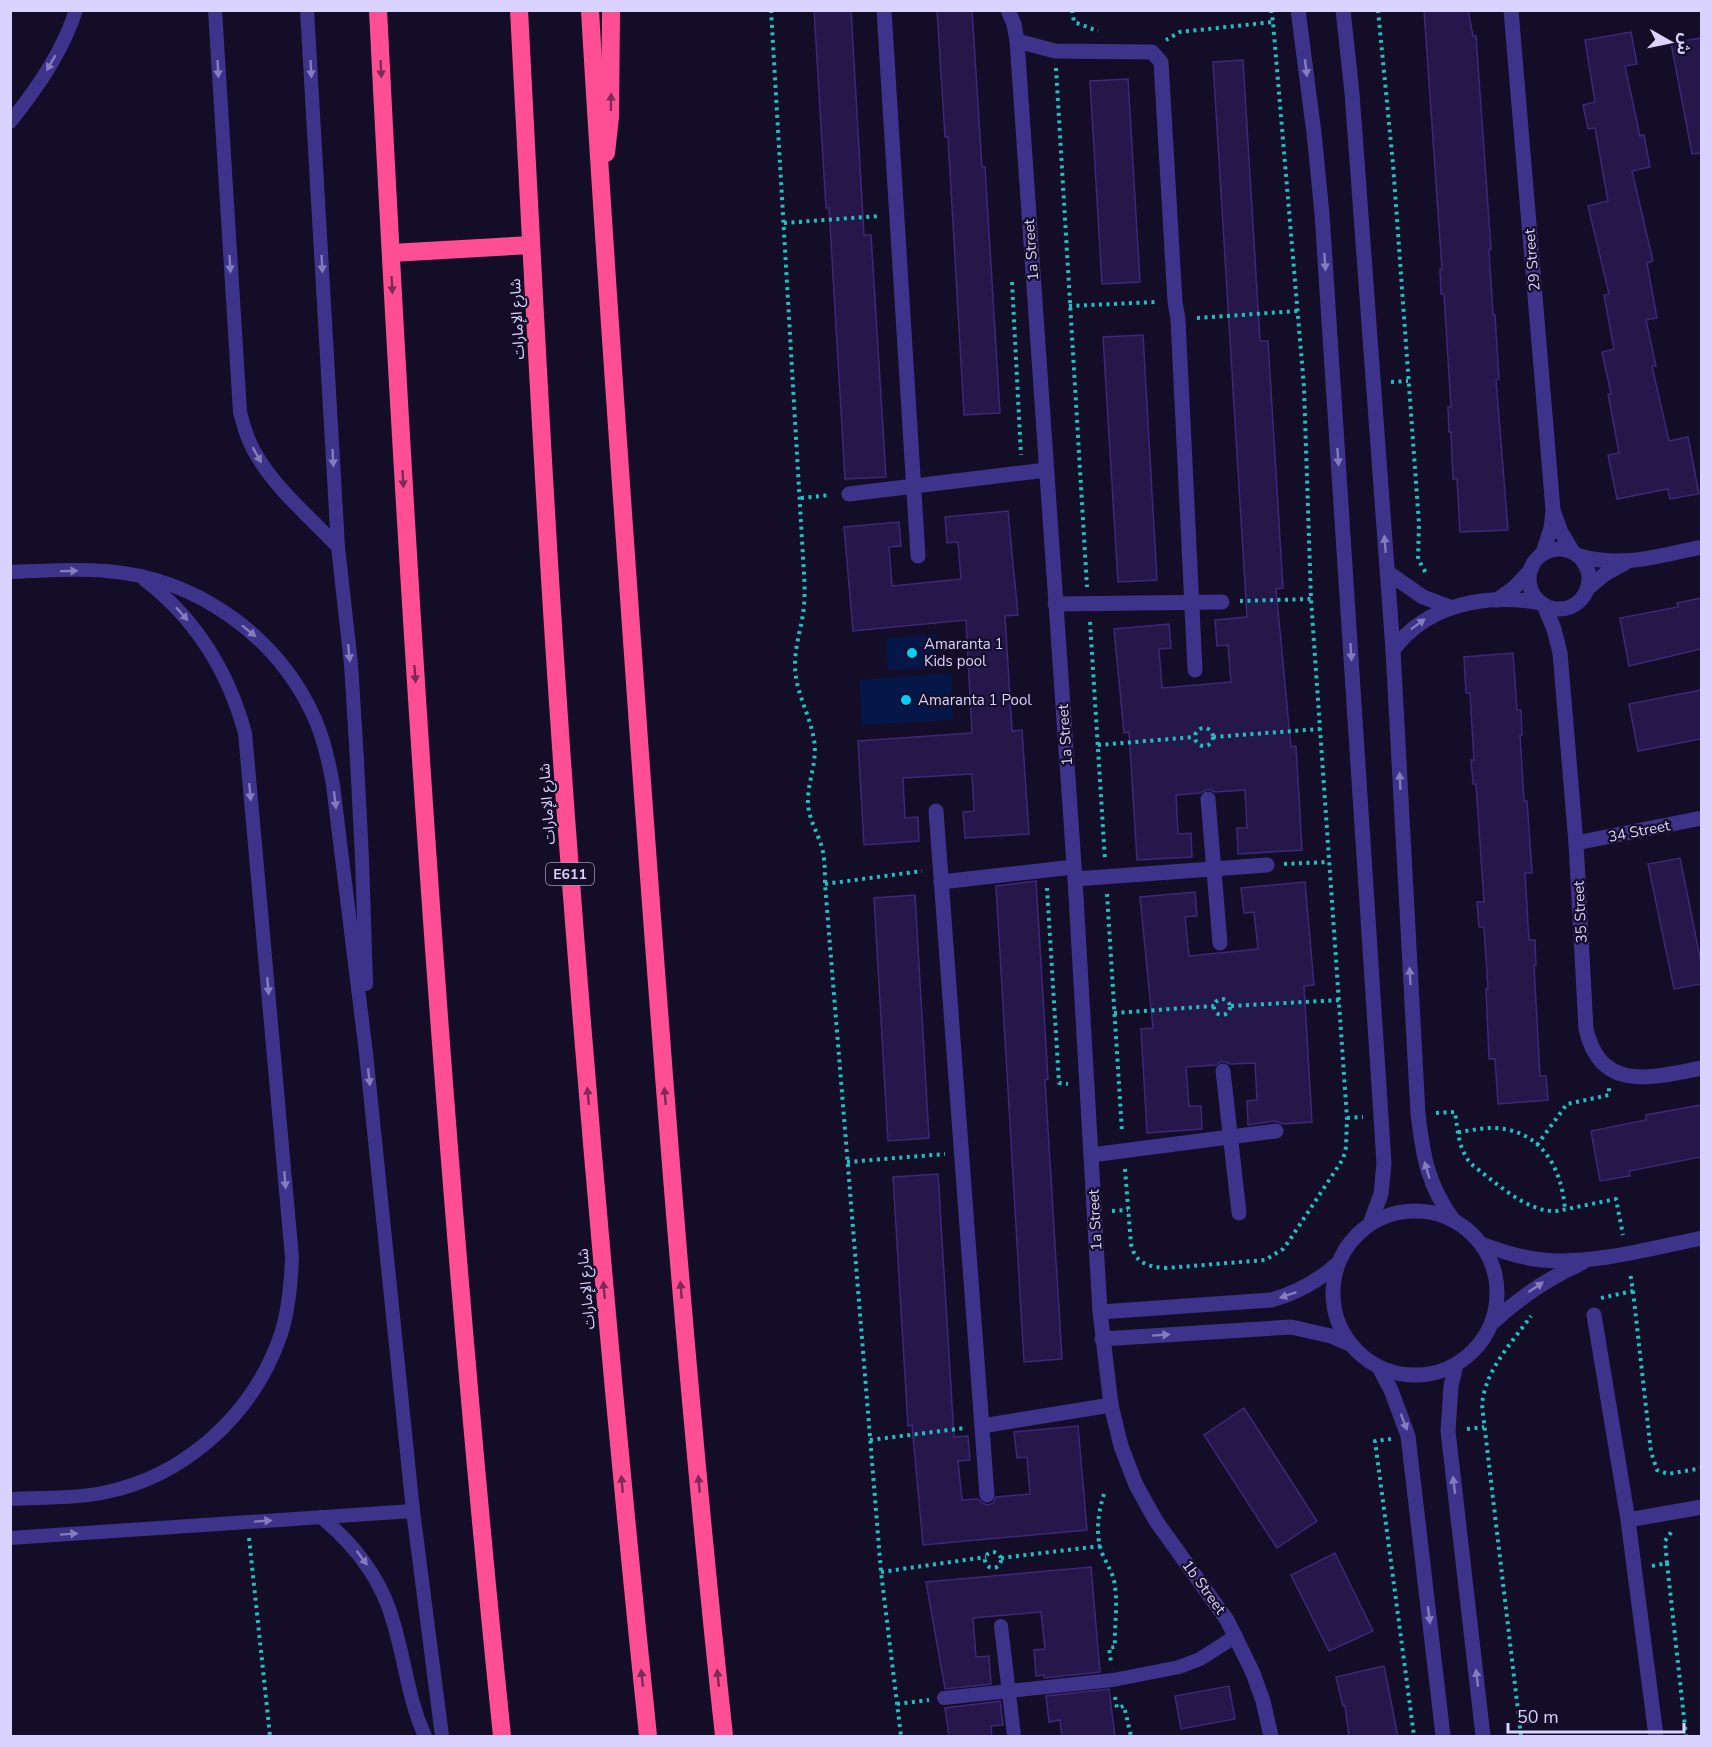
<svg xmlns="http://www.w3.org/2000/svg" width="1712" height="1747" viewBox="0 0 1712 1747" font-family="'Nunito Sans','Noto Sans Arabic',sans-serif">
<style>
.water{fill:#051748}
.building{fill:#26174a;stroke:#3e2778;stroke-width:1.5}
.lines{fill:none;stroke-linecap:round;stroke-linejoin:round}
.path{stroke:#23bec2;stroke-width:4;stroke-dasharray:3 4.5;stroke-linecap:butt}
.service{stroke:#3e338a;stroke-width:14}
.minor{stroke:#3e338a;stroke-width:15}
.tertiary{stroke:#3e338a;stroke-width:15}
.motorway{stroke:#ff4e93;stroke-width:18}
.oneway{fill:#857bbf}
.oneway2{fill:#7d2a58}
.poi-dot{fill:#00cefe;stroke:#130d27;stroke-width:2}
.labels{text-anchor:middle;dominant-baseline:central;stroke-width:4.5;stroke-linejoin:round;paint-order:stroke}
.shield{fill:#130d27;stroke:#9f98be;stroke-width:1.5}
.shield-label{font-size:14px;font-weight:bold;fill:#dbd3ff}
.street-label{font-size:15px;fill:#dbd3ff;stroke:#130d27}
.poi-label{font-size:15px;fill:#dbd3ff;stroke:#130d27;text-anchor:start}
</style>
<rect width="100%" height="100%" fill="#130d27"/>
<!-- water -->
<g class="water">
<polygon points="936,634 939,668 888,670 886,639"/>
<polygon points="951,673 953,720 862,725 859,680"/>
</g>
<!-- building -->
<g class="building">
<polygon points="814,10 851,10 864,235 871,235 886,477 845,479 829,208 826,208"/>
<polygon points="937,10 972,10 982,167 985,167 1000,413 964,415 948,137 945,137"/>
<polygon points="1424,10 1468,10 1473,36 1476,36 1491,249 1489,250 1493,315 1495,315 1499,379 1496,380 1508,530 1460,532 1457,479 1453,479 1451,432 1449,432 1448,407 1451,407 1444,294 1441,294 1440,269 1442,269"/>
<polygon points="1631,32 1637,64 1625,66 1640,136 1644,135 1650,167 1632,171 1653,261 1647,263 1657,318 1646,320 1656,366 1652,366 1669,441 1688,437 1699,494 1670,499 1668,489 1617,499 1608,455 1619,453 1608,394 1611,394 1602,352 1614,349 1604,295 1609,294 1588,206 1608,201 1595,128 1588,129 1583,105 1595,102 1585,40"/>
<polygon points="1701,38 1701,153 1692,154 1671,43"/>
<polygon points="1243,60 1260,341 1268,341 1283,588 1276,589 1291,747 1296,746 1302,850 1238,854 1237,828 1247,828 1245,790 1215,792 1208,789 1200,793 1176,795 1178,834 1191,833 1192,857 1137,860 1129,732 1124,733 1114,629 1169,624 1171,648 1159,649 1162,688 1231,682 1228,645 1217,646 1215,620 1247,617 1213,62"/>
<polygon points="1128,79 1140,282 1102,284 1090,81"/>
<polygon points="1143,335 1157,580 1118,582 1103,337"/>
<polygon points="1008,511 1018,615 1005,616 1012,731 1022,730 1029,834 965,838 963,812 974,811 972,774 903,778 905,818 918,817 919,841 864,845 858,741 972,733 966,620 853,631 844,527 899,522 901,546 889,547 892,586 961,579 958,542 947,543 945,517"/>
<polygon points="1701,598 1701,649 1629,666 1620,618 1678,607 1677,603"/>
<polygon points="1513,653 1517,710 1521,710 1522,735 1520,735 1524,801 1527,801 1532,873 1525,873 1529,940 1535,940 1536,965 1534,965 1540,1076 1546,1076 1548,1100 1498,1104 1495,1059 1489,1059 1486,989 1488,989 1484,927 1479,927 1477,902 1484,902 1476,784 1473,784 1471,760 1474,760 1470,693 1466,693 1464,657"/>
<polygon points="1701,690 1701,739 1638,751 1629,704"/>
<polygon points="1680,858 1701,962 1701,984 1674,989 1648,864"/>
<polygon points="1036,881 1048,1079 1045,1080 1062,1359 1024,1362 996,886"/>
<polygon points="1305,882 1314,985 1304,986 1312,1122 1283,1124 1275,1121 1248,1125 1247,1101 1257,1100 1255,1063 1230,1064 1222,1061 1216,1065 1186,1067 1189,1106 1201,1106 1202,1129 1147,1133 1141,1029 1153,1028 1140,897 1195,892 1197,916 1185,917 1189,956 1258,949 1254,912 1244,913 1241,888"/>
<polygon points="915,895 929,1138 888,1141 874,898"/>
<polygon points="1701,1105 1701,1157 1629,1171 1630,1176 1600,1181 1591,1131 1646,1120 1646,1115"/>
<polygon points="938,1174 954,1437 968,1436 970,1460 958,1461 962,1500 978,1499 982,1503 988,1505 993,1503 996,1497 1030,1494 1027,1457 1017,1458 1014,1432 1078,1426 1087,1530 923,1545 912,1425 908,1426 893,1177"/>
<polygon points="1244,1408 1317,1521 1277,1548 1204,1435"/>
<polygon points="1335,1553 1373,1631 1329,1651 1291,1575"/>
<polygon points="1091,1567 1100,1672 1044,1678 1044,1675 1036,1676 1034,1650 1045,1649 1041,1612 973,1618 976,1657 989,1656 991,1684 945,1689 926,1582"/>
<polygon points="1384,1666 1398,1737 1349,1737 1345,1706 1343,1706 1336,1677"/>
<polygon points="1229,1686 1235,1719 1181,1729 1175,1696"/>
<polygon points="1109,1689 1115,1737 1062,1737 1060,1720 1049,1722 1046,1696"/>
<polygon points="1000,1701 1003,1725 991,1726 992,1737 949,1737 945,1708"/>
</g>
<g class="lines">
<!-- path -->
<g class="path">
<path d="M771,10L804,574C805,589 805,605 802,620C799,635 795,650 795,665C795,692 810,714 814,740C818,762 807,782 808,804C809,817 814,826 819,839C825,853 825,868 825,884L881,1572L901,1736"/>
<polyline points="1072,10 1074,22 1098,31"/>
<polyline points="1271,10 1273,22"/>
<polyline points="1378,10 1393,164 1419,524 1418,559 1427,575"/>
<polyline points="1056,68 1087,587"/>
<polyline points="784,223 879,216"/>
<polyline points="1012,282 1021,455"/>
<polyline points="1069,306 1156,302"/>
<polyline points="1197,318 1298,311"/>
<polyline points="1391,382 1408,381"/>
<polyline points="801,498 830,495"/>
<polyline points="1240,601 1311,599"/>
<polyline points="1090,622 1105,860"/>
<circle cx="1204" cy="737" r="9"/>
<polyline points="1213,737 1320,729"/>
<polyline points="1098,745 1195,737"/>
<polyline points="1284,864 1329,862"/>
<polyline points="825,884 922,871"/>
<polyline points="1047,888 1059,1083 1068,1084"/>
<polyline points="1107,894 1122,1132"/>
<circle cx="1222" cy="1007" r="8"/>
<polyline points="1231,1006 1340,1000"/>
<polyline points="1114,1013 1214,1006"/>
<path d="M1436,1113L1455,1112C1458,1131 1458,1148 1471,1164C1494,1181 1527,1213 1557,1211L1616,1199L1623,1235"/>
<polyline points="1347,1118 1363,1117"/>
<path d="M1458,1132C1469,1131 1480,1128 1491,1128C1540,1128 1562,1167 1565,1210"/>
<polyline points="1537,1145 1567,1104 1609,1095 1609,1087"/>
<polyline points="847,1162 945,1154"/>
<path d="M1125,1169L1131,1244C1135,1263 1148,1267 1167,1268L1265,1260L1283,1249L1289,1241L1343,1159L1346,1147L1347,1118L1311,599L1304,387L1273,22L1180,32L1166,40"/>
<polyline points="1112,1211 1128,1210"/>
<polyline points="1633,1291 1651,1452 1657,1470 1668,1474 1702,1468"/>
<polyline points="1601,1298 1633,1291 1630,1272"/>
<polyline points="1467,1429 1484,1427"/>
<polyline points="1391,1439 1375,1441 1414,1736"/>
<polyline points="870,1440 965,1428"/>
<path d="M1104,1494C1098,1513 1095,1534 1102,1553C1107,1565 1114,1574 1115,1587C1118,1607 1114,1627 1115,1647L1109,1648L1111,1662"/>
<polyline points="249,1538 270,1736"/>
<circle cx="993" cy="1560" r="8"/>
<polyline points="1001,1558 1101,1546"/>
<polyline points="1667,1563 1686,1736"/>
<polyline points="1652,1566 1667,1563 1665,1541 1672,1531"/>
<polyline points="881,1572 986,1557"/>
<polyline points="1115,1697 1117,1708 1124,1706 1131,1736"/>
<polyline points="897,1704 929,1700"/>
<path d="M1521,1736L1482,1405C1485,1370 1511,1344 1531,1316"/>
</g>
<!-- service -->
<g class="service">
<path d="M215,10L240,412C244,427 248,442 257,456C277,490 311,518 338,547"/>
<polyline points="307,10 338,547 351,664 357,761 362,858 366,984"/>
<path d="M10,122C37,89 63,51 76,10"/>
<path d="M10,572C42,571 75,568 106,571C197,578 278,636 315,719C324,740 329,762 333,785L366,1053L413,1511L442,1736"/>
<path d="M10,1499C41,1497 72,1499 102,1493C185,1477 254,1414 281,1334C289,1309 291,1283 292,1258L245,733C228,671 197,620 145,580"/>
<path d="M321,1517C355,1545 381,1578 393,1621C405,1660 408,1699 425,1736"/>
<polyline points="10,1538 413,1511"/>
<polyline points="1001,1626 1014,1736"/>
<polyline points="944,1698 1113,1680 1179,1667 1200,1659 1236,1636"/>
</g>
<!-- minor -->
<g class="minor">
<polyline points="884,10 918,556"/>
<polyline points="1008,10 1014,24 1017,41 1075,879 1100,1312 1111,1405 1121,1446 1136,1485 1156,1521 1227,1620 1253,1673 1263,1701 1271,1736"/>
<polyline points="1511,10 1553,510 1551,528 1543,553"/>
<polyline points="1017,41 1055,51 1152,52 1161,62 1175,302 1178,319 1195,670"/>
<polyline points="849,494 1046,470"/>
<polyline points="1554,513 1561,532 1573,552"/>
<circle cx="1559" cy="579" r="30"/>
<path d="M1579,556C1625,568 1656,556 1702,547"/>
<polyline points="1387,572 1423,597 1450,607"/>
<polyline points="1587,589 1605,574 1625,563"/>
<polyline points="1497,600 1515,587 1530,571"/>
<polyline points="1055,604 1222,602"/>
<path d="M1544,605L1554,629L1560,653L1576,843L1586,1029C1601,1094 1653,1077 1702,1068"/>
<path d="M1393,650C1427,604 1486,593 1541,603"/>
<polyline points="1208,799 1220,943"/>
<polyline points="936,811 987,1495"/>
<polyline points="1576,843 1702,818"/>
<polyline points="1075,879 1267,865"/>
<polyline points="941,882 1074,867"/>
<polyline points="1223,1071 1239,1213"/>
<polyline points="1091,1155 1276,1131"/>
<path d="M1481,1244C1501,1251 1521,1258 1543,1260C1592,1265 1652,1248 1702,1238"/>
<path d="M1100,1312L1271,1300C1297,1293 1317,1282 1337,1264"/>
<polyline points="1594,1315 1628,1520 1656,1736"/>
<path d="M1492,1323C1519,1298 1548,1278 1582,1263"/>
<polyline points="1102,1339 1291,1327 1331,1336 1349,1344"/>
<polyline points="982,1426 1111,1405"/>
<polyline points="1628,1520 1702,1507"/>
</g>
<!-- tertiary -->
<g class="tertiary">
<polyline points="1298,10 1314,133 1322,214 1384,1163 1381,1194 1370,1224"/>
<path d="M1343,10L1352,93L1393,650L1418,1114C1423,1157 1428,1186 1454,1221"/>
<circle cx="1415" cy="1293" r="82"/>
<polyline points="1456,1365 1451,1386 1448,1431 1483,1736"/>
<polyline points="1380,1369 1391,1390 1408,1436 1443,1736"/>
</g>
<!-- motorway -->
<g class="motorway">
<path d="M378,10C407,587 443,1162 502,1736"/>
<path d="M519,10C534,297 548,584 570,870C592,1159 618,1448 648,1736"/>
<path d="M590,10C604,254 622,497 639,740C663,1072 688,1405 724,1736"/>
<polyline points="606,153 610,117 611,10"/>
<polyline points="391,253 531,245"/>
</g>
</g>
<!-- one-way arrows -->
<defs><path id="oneway-solid" d="M-6-.8H1V-3.2L6.5 0L1 3.2V.8H-6Z" transform="scale(1.5)"/></defs>
<g class="oneway">
<use href="#oneway-solid" transform="translate(51 63) rotate(120)"/>
<use href="#oneway-solid" transform="translate(1306 68) rotate(83)"/>
<use href="#oneway-solid" transform="translate(218 69) rotate(87)"/>
<use href="#oneway-solid" transform="translate(311 69) rotate(87)"/>
<use href="#oneway-solid" transform="translate(1325 262) rotate(86)"/>
<use href="#oneway-solid" transform="translate(230 264) rotate(87)"/>
<use href="#oneway-solid" transform="translate(322 264) rotate(87)"/>
<use href="#oneway-solid" transform="translate(257 455) rotate(61)"/>
<use href="#oneway-solid" transform="translate(1338 457) rotate(86)"/>
<use href="#oneway-solid" transform="translate(333 458) rotate(87)"/>
<use href="#oneway-solid" transform="translate(1385 544) rotate(-95)"/>
<use href="#oneway-solid" transform="translate(69 571) rotate(-1)"/>
<use href="#oneway-solid" transform="translate(182 614) rotate(48)"/>
<use href="#oneway-solid" transform="translate(1418 624) rotate(-37)"/>
<use href="#oneway-solid" transform="translate(249 631) rotate(39)"/>
<use href="#oneway-solid" transform="translate(1351 652) rotate(86)"/>
<use href="#oneway-solid" transform="translate(349 653) rotate(84)"/>
<use href="#oneway-solid" transform="translate(1400 781) rotate(-93)"/>
<use href="#oneway-solid" transform="translate(250 792) rotate(85)"/>
<use href="#oneway-solid" transform="translate(335 800) rotate(83)"/>
<use href="#oneway-solid" transform="translate(1410 976) rotate(-93)"/>
<use href="#oneway-solid" transform="translate(268 986) rotate(85)"/>
<use href="#oneway-solid" transform="translate(369 1077) rotate(84)"/>
<use href="#oneway-solid" transform="translate(1427 1170) rotate(-107)"/>
<use href="#oneway-solid" transform="translate(285 1180) rotate(85)"/>
<use href="#oneway-solid" transform="translate(1536 1287) rotate(-34)"/>
<use href="#oneway-solid" transform="translate(1288 1295) rotate(161)"/>
<use href="#oneway-solid" transform="translate(1161 1335) rotate(-4)"/>
<use href="#oneway-solid" transform="translate(1404 1422) rotate(69)"/>
<use href="#oneway-solid" transform="translate(1454 1485) rotate(-97)"/>
<use href="#oneway-solid" transform="translate(263 1521) rotate(-4)"/>
<use href="#oneway-solid" transform="translate(69 1534) rotate(-4)"/>
<use href="#oneway-solid" transform="translate(362 1558) rotate(53)"/>
<use href="#oneway-solid" transform="translate(1429 1615) rotate(83)"/>
<use href="#oneway-solid" transform="translate(1477 1678) rotate(-97)"/>
</g>
<g class="oneway2">
<use href="#oneway-solid" transform="translate(381 69) rotate(87)"/>
<use href="#oneway-solid" transform="translate(611 102) rotate(-89)"/>
<use href="#oneway-solid" transform="translate(392 285) rotate(87)"/>
<use href="#oneway-solid" transform="translate(403 479) rotate(87)"/>
<use href="#oneway-solid" transform="translate(415 674) rotate(86)"/>
<use href="#oneway-solid" transform="translate(588 1096) rotate(-95)"/>
<use href="#oneway-solid" transform="translate(665 1096) rotate(-95)"/>
<use href="#oneway-solid" transform="translate(604 1290) rotate(-95)"/>
<use href="#oneway-solid" transform="translate(681 1290) rotate(-95)"/>
<use href="#oneway-solid" transform="translate(622 1484) rotate(-95)"/>
<use href="#oneway-solid" transform="translate(699 1484) rotate(-95)"/>
<use href="#oneway-solid" transform="translate(642 1678) rotate(-96)"/>
<use href="#oneway-solid" transform="translate(718 1678) rotate(-96)"/>
</g>
<!-- markers -->
<g class="poi-dot">
<circle cx="912" cy="653" r="6"/>
<circle cx="906" cy="700" r="6"/>
</g>
<g class="labels">
<!-- shield labels -->
<rect class="shield" x="546" y="863" width="48" height="22" rx="4.5"/>
<g class="shield-label">
<text x="570" y="874">E611</text>
</g>
<!-- street labels -->
<g class="street-label">
<text transform="translate(1031 250) rotate(-94)">1a Street</text>
<text transform="translate(1532 260) rotate(-95)">29 Street</text>
<text transform="translate(517 319) rotate(-93)">شارع الإمارات</text>
<text transform="translate(1065 735) rotate(-94)">1a Street</text>
<text transform="translate(547 804) rotate(-94)">شارع الإمارات</text>
<text transform="translate(1639 831) rotate(-11)">34 Street</text>
<text transform="translate(1580 912) rotate(-93)">35 Street</text>
<text transform="translate(1095 1220) rotate(-93)">1a Street</text>
<text transform="translate(586 1289) rotate(-95)">شارع الإمارات</text>
<text transform="translate(1204 1587) rotate(54)">1b Street</text>
</g>
<!-- poi labels -->
<g class="poi-label">
<text x="924" y="644">Amaranta 1<tspan x="924" dy="17">Kids pool</tspan></text>
<text x="918" y="700">Amaranta 1 Pool</text>
</g>
</g>
<!-- border -->
<rect width="1712" height="1747" fill="none" stroke="#dbd3ff" stroke-width="24"/>
<!-- north arrow -->
<g transform="translate(1670 42) rotate(99)" stroke="#130d27" stroke-width="4.5" paint-order="stroke">
<path d="M0-4.5L10 22L0 15L-10 22Z" fill="#dbd3ff"/>
<text y="-9" font-size="16" font-weight="bold" text-anchor="middle" fill="#dbd3ff">ش</text>
</g>
<!-- scale -->
<path d="M1508 1723v9h176v-9" fill="none" stroke="#dbd3ff" stroke-width="3"/>
<text x="1517" y="1723" font-size="18" fill="#dbd3ff" stroke="#130d27" stroke-width="4.5" paint-order="stroke">50 m</text>
</svg>
